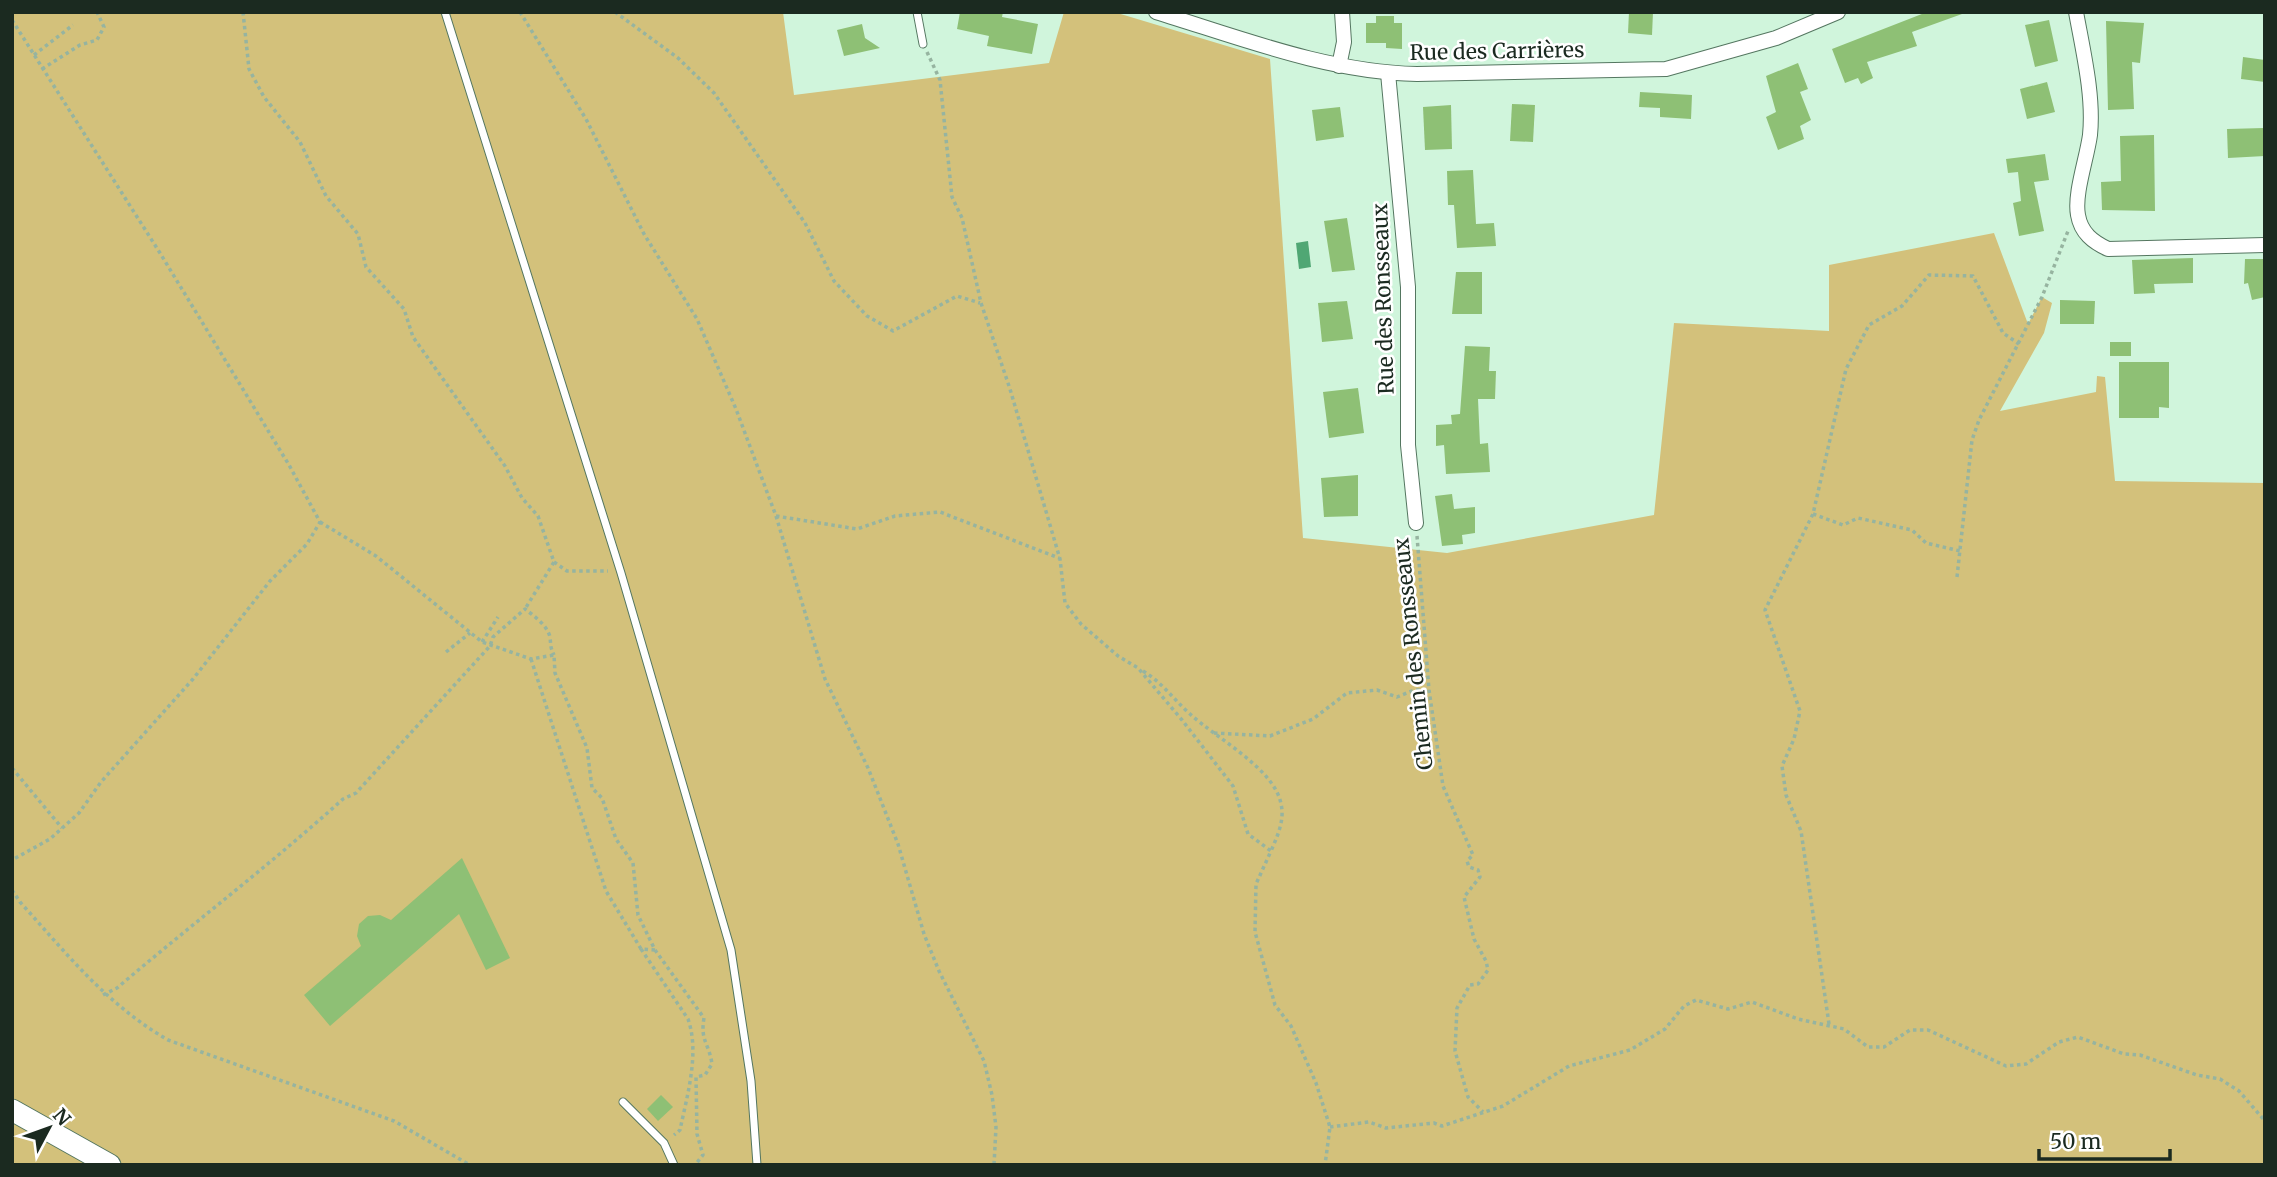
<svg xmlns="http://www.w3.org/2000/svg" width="2277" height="1177" viewBox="0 0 2277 1177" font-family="Merriweather,serif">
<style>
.green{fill:#d3c17b}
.water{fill:#50a774}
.building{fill:#8ec075}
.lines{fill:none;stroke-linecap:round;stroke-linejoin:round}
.lane-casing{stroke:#547660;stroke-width:9}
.street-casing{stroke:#547660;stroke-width:16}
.secondary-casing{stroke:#547660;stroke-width:23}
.path{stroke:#96b4a0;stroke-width:3.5;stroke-dasharray:3.5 3.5;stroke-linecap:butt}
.lane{stroke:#fff;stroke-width:7}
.street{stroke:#fff;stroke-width:14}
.secondary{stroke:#fff;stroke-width:21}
.labels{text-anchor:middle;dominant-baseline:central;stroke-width:5;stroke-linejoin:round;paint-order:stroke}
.street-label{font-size:21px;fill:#1b2a20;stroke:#fff}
</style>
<rect width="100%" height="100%" fill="#d0f5dc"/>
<!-- green -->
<polygon class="green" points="12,12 783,12 794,95 1049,63 1064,12 1114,12 1270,59 1303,538 1447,553 1654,515 1674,323 1829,331 1829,265 1994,233 2028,324 2042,297 2052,303 2044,333 2000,411 2096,392 2097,376 2105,377 2115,481 2265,483 2265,1165 12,1165"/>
<!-- water -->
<polygon class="water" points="1308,241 1311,267 1299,269 1296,243"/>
<!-- building -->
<g class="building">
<polygon points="960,12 1003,12 1002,17 1038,24 1032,54 987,46 989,36 957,29"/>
<polygon points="1629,12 1653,12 1652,35 1628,33"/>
<polygon points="1927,12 1962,14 1912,32 1917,46 1867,62 1873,78 1861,84 1858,78 1845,83 1832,49"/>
<polygon points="1376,16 1394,16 1394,23 1402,23 1402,49 1386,48 1386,43 1366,43 1366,23 1376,23"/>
<polygon points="2049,20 2058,61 2035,67 2025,25"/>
<polygon points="2106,21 2144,23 2140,63 2132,62 2134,109 2108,110"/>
<polygon points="862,24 865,38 880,48 844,56 837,30"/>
<polygon points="2243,57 2265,60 2265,82 2241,79"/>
<polygon points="1798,63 1808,89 1800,92 1811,120 1800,126 1804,139 1778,150 1766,117 1776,112 1766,76"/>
<polygon points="2047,82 2055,112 2027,119 2020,89"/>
<polygon points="1640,92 1692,95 1691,119 1660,117 1660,108 1639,107"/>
<polygon points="1512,104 1535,105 1533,142 1510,141"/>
<polygon points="1451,105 1452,149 1425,150 1423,107"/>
<polygon points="1340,107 1344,137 1316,141 1312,110"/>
<polygon points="2264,128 2265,156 2228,158 2227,129"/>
<polygon points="2154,135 2155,211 2102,210 2101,182 2121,181 2120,136"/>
<polygon points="2045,154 2049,180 2034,182 2044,231 2019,236 2013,203 2021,201 2018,172 2008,173 2006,159"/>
<polygon points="1473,170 1476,224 1494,223 1496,246 1457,248 1454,205 1448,205 1447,171"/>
<polygon points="1347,218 1355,270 1332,272 1324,221"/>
<polygon points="2193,258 2193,283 2154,284 2155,293 2134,294 2132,260"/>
<polygon points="2245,259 2265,259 2265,297 2252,300 2248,283 2244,284"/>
<polygon points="1456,272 1482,272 1482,314 1452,314"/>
<polygon points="2060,300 2095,301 2094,324 2060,324"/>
<polygon points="1347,301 1353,339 1322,342 1318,303"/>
<rect x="2110" y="342" width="21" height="14"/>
<polygon points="1465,346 1490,347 1489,371 1496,371 1495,399 1478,399 1480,444 1488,443 1490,472 1446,474 1444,445 1436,446 1436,425 1452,424 1451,415 1460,414"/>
<polygon points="2119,362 2169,362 2169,408 2159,407 2159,418 2119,418"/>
<polygon points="1358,388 1364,433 1329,438 1323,392"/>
<polygon points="1358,475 1358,516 1324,517 1321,478"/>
<polygon points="1452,494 1454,509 1475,507 1475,533 1462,535 1463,544 1442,546 1435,496"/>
<polygon points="462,858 510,958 486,970 459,914 330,1026 304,995 361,946 357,936 359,924 368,916 380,915 391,920"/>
<polygon points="661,1095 673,1107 658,1121 647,1109"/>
</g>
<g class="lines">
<!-- lane casing -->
<g class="lane-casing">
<g id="lane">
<polyline points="445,12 621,573 731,950 751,1081 757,1165"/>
<polyline points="917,12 923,44"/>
<polyline points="623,1102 664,1143 674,1165"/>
</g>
</g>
<!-- street casing -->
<g class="street-casing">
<g id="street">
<path d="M1156,12C1241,38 1327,72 1417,74L1666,69L1776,38L1838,12"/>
<path d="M2076,12C2083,51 2094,96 2090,135C2087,158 2074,194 2078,215C2081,233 2093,242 2108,249L2265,245"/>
<polyline points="1339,66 1344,42 1342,12"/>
<polyline points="1388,73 1408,287 1408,445 1416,523"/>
</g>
</g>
<!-- secondary casing -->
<g class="secondary-casing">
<polyline id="secondary" points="12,1110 110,1165"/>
</g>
<!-- path -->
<g class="path">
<polyline points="243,12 249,69 264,97 300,142 326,196 358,234 366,267 404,309 413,337 505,466 522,498 538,516 554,562 525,609"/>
<polyline points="520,12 586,119 644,234 697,319 736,409 776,516 825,679 868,768 898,844 924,934 939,971 984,1061 992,1095 996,1127 994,1165"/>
<polyline points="615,12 678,58 714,93 805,223 834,281 867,316 893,331 957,296 980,303"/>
<polyline points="12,20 160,253 289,465 320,522 307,544 270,581 193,679 101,782 79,813 50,839 12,860"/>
<polyline points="927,52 940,80 952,197 962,218 981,303 1010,389 1060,559 1065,603 1081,624 1118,656 1138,668 1182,720 1233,786 1248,834 1271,851 1256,884 1255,932 1275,1005 1291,1026 1316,1083 1330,1127 1325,1165"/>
<polyline points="34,55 73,25"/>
<polyline points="42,69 80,45 97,40 104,27 97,12"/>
<polyline points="1813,514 1843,525 1858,518 1912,530 1926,543 1960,551"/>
<polyline points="776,516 857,529 895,516 940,512 1059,558"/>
<path d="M320,522L376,556L482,642L531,659L554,655L555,673L587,748L592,788L602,798L616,839L633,863L638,915L655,950L704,1018C700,1041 709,1043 712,1064L705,1075L696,1077L697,1134L703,1155L695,1165"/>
<polyline points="1417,536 1429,690 1443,786 1473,855 1467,861 1469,867 1478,870 1480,877 1464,897 1474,939 1486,961 1488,970 1478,984 1470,985 1457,1008 1455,1051 1468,1097 1483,1112"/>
<polyline points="554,562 567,571 608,571"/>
<polyline points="1957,577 1972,440 1979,420 2042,297 2068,231"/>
<polyline points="482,642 498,617"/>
<polyline points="446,652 470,633"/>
<polyline points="531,659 606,891 641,949"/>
<path d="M1143,671C1163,683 1173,699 1190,714C1216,738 1275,769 1281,804C1285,820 1277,837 1271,851"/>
<polyline points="1214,733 1270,736 1313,719 1347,693 1377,690 1397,697 1414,690 1429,690"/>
<polyline points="12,768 62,828"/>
<path d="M12,890L20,902C67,954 106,1004 168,1040L394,1121L470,1165"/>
<path d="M655,950L641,949L688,1019C700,1053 687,1096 680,1130L674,1135"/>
<path d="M103,995L117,988C192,924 270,865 343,799L356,793L490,646L493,637L525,609C534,616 547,625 550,637C551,645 550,647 554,655"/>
<polyline points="1829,1024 1801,831 1786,795 1782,766 1794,739 1800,711 1765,610 1813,514 1846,369 1869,325 1902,306 1929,275 1973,276 2003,333 2019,344"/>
<polyline points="1330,1127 1369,1122 1386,1128 1434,1123 1442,1126 1503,1106 1569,1066 1630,1050 1665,1029 1684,1006 1696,1000 1728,1009 1752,1002 1798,1019 1844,1029 1868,1047 1884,1047 1910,1030 1928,1030 2006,1066 2026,1064 2059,1042 2078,1037 2124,1054 2140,1055 2197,1075 2220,1079 2239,1091 2265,1121"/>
</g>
<!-- lane -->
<use href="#lane" class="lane"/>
<!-- street -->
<use href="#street" class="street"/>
<!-- secondary -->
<use href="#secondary" class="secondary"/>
</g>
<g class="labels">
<!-- street labels -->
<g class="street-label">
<text transform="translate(1497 51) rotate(-1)">Rue des Carrières</text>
<text transform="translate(1383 299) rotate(-92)">Rue des Ronsseaux</text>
<text transform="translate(1413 654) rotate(-96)">Chemin des Ronsseaux</text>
</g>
</g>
<!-- border -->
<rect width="2277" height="1177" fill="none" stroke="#1b2a20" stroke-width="28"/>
<!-- north arrow -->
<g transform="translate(49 1128) rotate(49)" stroke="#ffffff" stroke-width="5" paint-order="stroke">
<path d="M0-5L12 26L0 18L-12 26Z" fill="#1b2a20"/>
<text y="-10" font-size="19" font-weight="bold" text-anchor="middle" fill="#1b2a20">N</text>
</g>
<!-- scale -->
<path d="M2039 1149v10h131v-10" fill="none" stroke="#1b2a20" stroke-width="3.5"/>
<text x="2050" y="1149" font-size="21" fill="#1b2a20" stroke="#ffffff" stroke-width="5" paint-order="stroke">50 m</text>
</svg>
